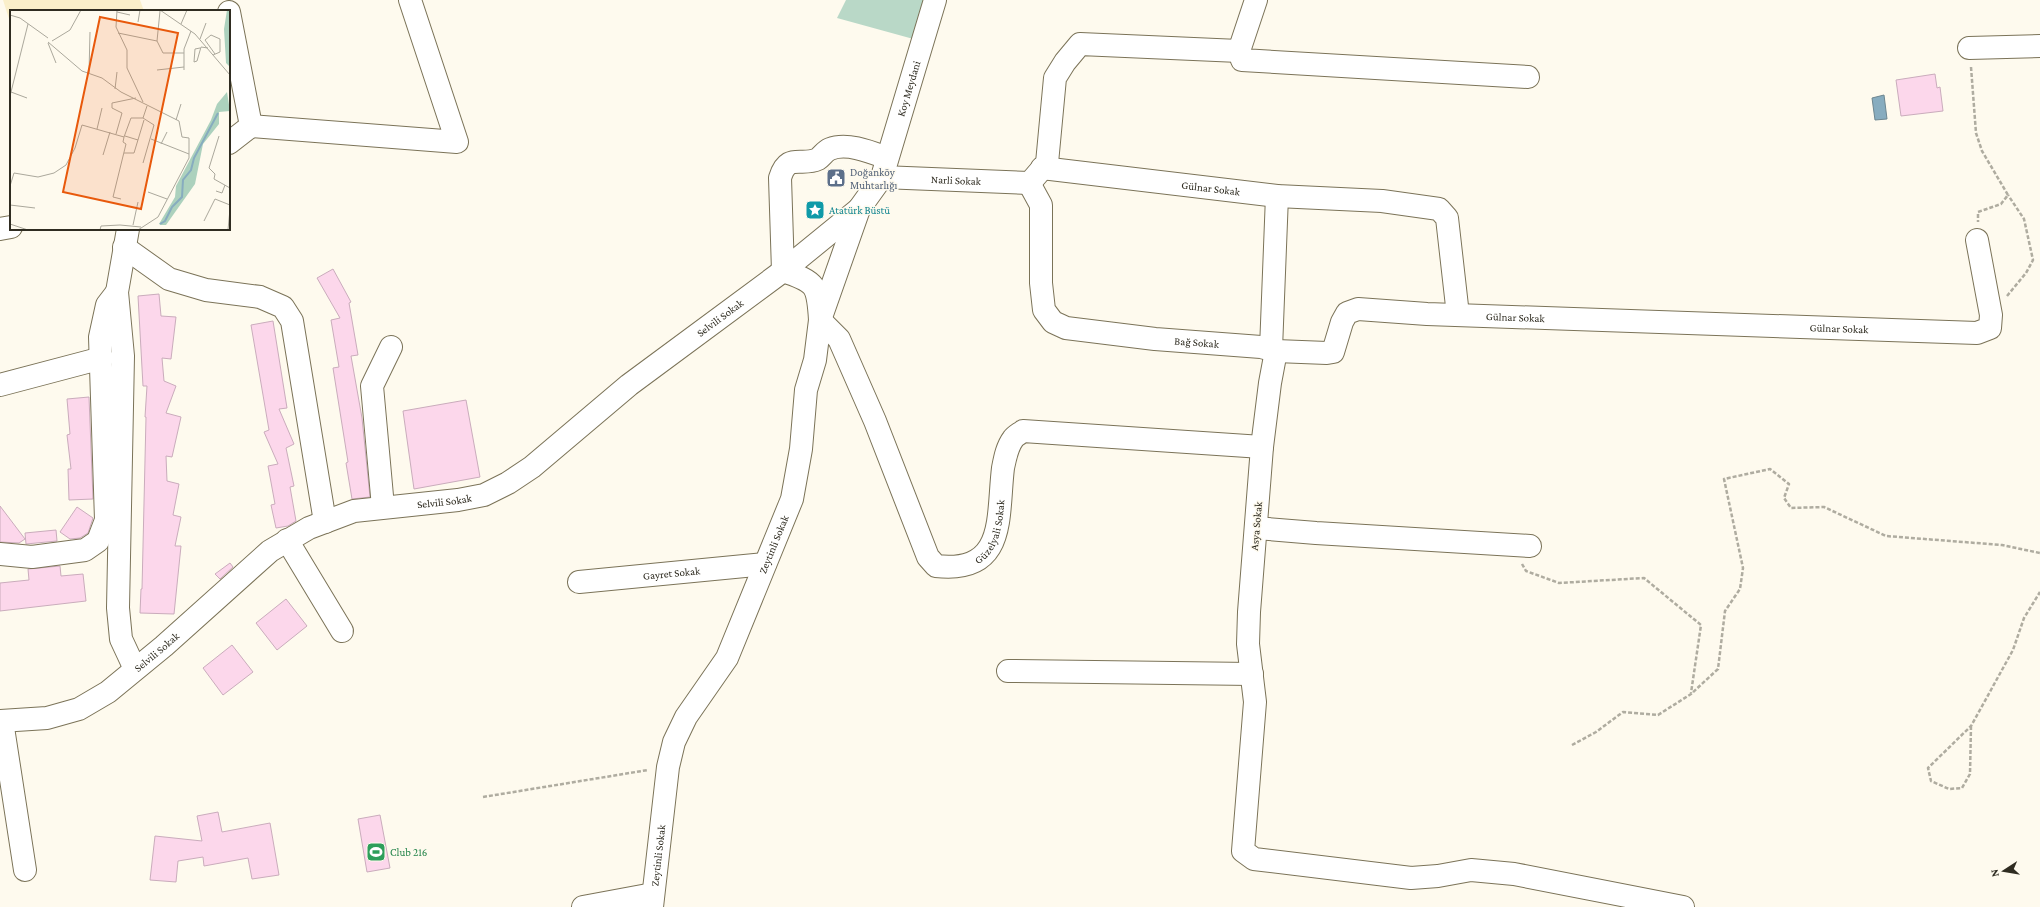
<svg xmlns="http://www.w3.org/2000/svg" width="2040" height="907" viewBox="0 0 2040 907" font-family="'Crimson Pro',serif">
<style>
.built{fill:#faefca}
.green{fill:#b9d8c7}
.water{fill:#87acbf;stroke:#6d8690}
.building{fill:#fcd7eb;stroke:#caacbc}
.lines{fill:none;stroke-linecap:round;stroke-linejoin:round}
.minor-casing{stroke:#7b7358;stroke-width:24}
.path{stroke:#afaca0;stroke-width:2.5;stroke-dasharray:4 2;stroke-linecap:butt}
.minor{stroke:#fff;stroke-width:22}
.labels{text-anchor:middle;dominant-baseline:central;stroke-width:3;stroke-linejoin:round;paint-order:stroke}
.street-label{font-size:11px;fill:#2f2c21;stroke:#fefaee}
.service-label{font-size:11px;fill:#4e5e75;stroke:#fefaee;text-anchor:start}
.culture-label{font-size:11px;fill:#0d838f;stroke:#fefaee;text-anchor:start}
.leisure-label{font-size:11px;fill:#27864d;stroke:#fefaee;text-anchor:start}
.inset-river{fill:none;stroke:#87acbf;stroke-width:2}
.inset-road{fill:none;stroke:#aba89c;stroke-width:1}
.view{fill:#e8590c;fill-opacity:0.15;stroke:#e8590c;stroke-width:2}
.inset-edge{fill:none;stroke:#2f2c21;stroke-width:2}
</style>
<rect width="100%" height="100%" fill="#fefaee"/>
<!-- built -->
<polygon class="built" points="3,0 140,0 144,11 11,11 11,25"/>
<!-- green -->
<polygon class="green" points="846,0 931,0 917,40 837,18"/>
<!-- water -->
<polygon class="water" points="1884,95 1887,119 1875,120 1872,98"/>
<!-- building -->
<g class="building">
<polygon points="1935,74 1937,88 1940,87 1943,111 1901,116 1896,80"/>
<polygon points="333,269 351,302 349,303 358,355 351,356 362,418 370,497 352,499 346,463 348,462 333,368 339,367 331,320 340,318 317,278"/>
<polygon points="159,294 161,316 176,317 171,359 162,358 164,381 176,386 166,413 181,417 172,457 166,456 167,481 179,484 173,515 181,517 175,546 181,546 174,614 140,613 141,589 142,589 146,417 145,417 147,386 143,386 138,296"/>
<polygon points="273,321 287,408 279,409 294,444 286,448 294,486 290,487 296,521 288,526 276,528 271,505 275,504 268,466 278,464 264,432 269,430 251,325"/>
<polygon points="89,397 93,499 69,500 68,469 71,469 67,435 70,434 67,399"/>
<polygon points="466,400 480,477 414,489 403,411"/>
<polygon points="0,506 25,539 19,543 0,542"/>
<polygon points="77,507 93,518 88,533 80,538 70,539 60,532"/>
<polygon points="56,530 57,541 26,544 25,533"/>
<polygon points="230,563 233,567 220,579 215,574"/>
<polygon points="60,566 61,576 83,574 86,601 0,611 0,583 29,580 28,569"/>
<polygon points="286,599 307,626 277,650 256,623"/>
<polygon points="232,645 253,672 223,695 203,668"/>
<polygon points="218,812 222,832 270,823 279,875 252,879 248,858 204,866 203,857 178,861 176,882 150,880 155,836 202,841 197,816"/>
<polygon points="380,815 390,868 367,872 358,819"/>
</g>
<g class="lines">
<!-- minor casing -->
<g class="minor-casing">
<g id="minor">
<polyline points="1256,0 1239,51 1242,60 1528,77"/>
<polyline points="229,12 251,126"/>
<polyline points="1969,48 2040,46"/>
<polyline points="251,126 457,142 410,0"/>
<polyline points="229,143 251,126"/>
<path id="s1" d="M887,158C871,152 847,142 830,149C825,151 822,156 818,159C801,167 788,152 780,178L783,271C817,282 818,286 820,320L839,339L875,421L928,557L936,566C1007,574 997,517 1003,468C1005,458 1007,447 1013,439C1015,436 1019,434 1023,431L1262,447"/>
<path id="s2" d="M1042,168L1277,196L1382,201L1439,209L1447,218L1458,315"/>
<path id="s3" d="M882,177L1029,183"/>
<polyline points="1034,178 1047,163 1055,78 1065,62 1080,44 1239,51"/>
<path id="s4" d="M1029,183L1041,205V283L1044,310L1053,322L1066,328L1155,339L1261,347L1276,351L1327,353L1333,352L1342,322L1347,313L1358,309L1427,314L1977,333L1990,328L1991,315L1977,240"/>
<polyline points="0,229 11,227"/>
<polyline points="128,229 117,292 123,356 118,608 121,639 135,669"/>
<polyline points="124,247 169,279 206,290 260,297 283,307 292,321 325,522"/>
<polyline points="1271,349 1277,196"/>
<polyline points="1276,351 1270,383 1262,447 1249,612 1248,644 1255,702 1243,851 1254,859 1411,878 1438,876 1471,870 1514,874 1683,907"/>
<polyline points="0,385 102,358"/>
<polyline points="383,507 372,386 391,347"/>
<polyline points="1256,528 1316,533 1530,546"/>
<polyline points="287,540 342,631"/>
<polyline points="0,554 32,557 85,550 98,541 106,520 100,337 107,305 117,292"/>
<path id="s5" d="M579,582L765,564"/>
<polyline points="1008,671 1252,674"/>
<path id="s6" d="M0,721L47,718L79,709L108,692L164,646L270,551L309,528L354,511L458,500L484,495L508,483L532,467L629,385L783,271L859,209"/>
<polyline points="2,721 25,870"/>
<polyline points="583,907 653,894"/>
<path id="s7" d="M652,907L668,767L674,742L686,717L727,658L792,499L801,449L806,390L815,360L820,320L859,209L882,177L935,0"/>
</g>
</g>
<!-- path -->
<g class="path">
<polyline points="1971,67 1976,133 1982,151 2008,195 2001,204 1978,212 1978,222"/>
<polyline points="2007,296 2026,273 2033,260 2024,219 2008,195"/>
<polyline points="1522,564 1526,571 1559,583 1644,578 1701,625 1691,693"/>
<polyline points="1971,726 1970,774 1962,788 1949,789 1931,781 1928,768 1971,726 2013,650 2024,618 2040,592"/>
<polyline points="1572,745 1596,732 1623,712 1658,715 1691,694 1718,669 1725,611 1740,589 1743,568 1724,479 1770,469 1789,484 1784,498 1791,508 1824,507 1886,536 2002,545 2040,553"/>
<polyline points="483,797 648,770"/>
</g>
<!-- minor -->
<use href="#minor" class="minor"/>
</g>
<!-- icons -->
<defs>
<g id="civic-square" transform="scale(1)"><rect x="-9" y="-9" width="18" height="18" rx="4" fill="#5c6f8a" stroke="#fefaee"/><path d="M-.6-6.5H3V-4.5H.6V-3L4-1V1h2V6H-6V1h2V-1L-.6-3ZM-1.2 2.5V6h2.4V2.5Z" fill="#fff"/></g>
<g id="sight-square" transform="scale(1)"><rect x="-9" y="-9" width="18" height="18" rx="4" fill="#0f9aa8" stroke="#fefaee"/><path d="M0-6L1.8-2.2L6-1.7L2.9 1.2L3.7 5.4L0 3.3L-3.7 5.4L-2.9 1.2L-6-1.7L-1.8-2.2Z" fill="#fff"/></g>
<g id="stadium-square" transform="scale(1)"><rect x="-9" y="-9" width="18" height="18" rx="4" fill="#2e9e5b" stroke="#fefaee"/><path d="M0-5a6.5 5 0 1 0 0 10a6.5 5 0 1 0 0-10ZM-3.5-1.8h7v3.6h-7Z" fill="#fff"/></g>
</defs>
<g fill-rule="evenodd">
<use href="#civic-square" x="836" y="178"/>
<use href="#sight-square" x="815" y="210"/>
<use href="#stadium-square" x="376" y="852"/>
</g>
<g class="labels">
<!-- street labels -->
<g class="street-label">
<text stroke="none"><textPath href="#s7" startOffset="869">Koy Meydani</textPath></text>
<text stroke="none"><textPath href="#s3" startOffset="74">Narli Sokak</textPath></text>
<text stroke="none"><textPath href="#s2" startOffset="170">Gülnar Sokak</textPath></text>
<text stroke="none"><textPath href="#s4" startOffset="639">Gülnar Sokak</textPath></text>
<text stroke="none"><textPath href="#s6" startOffset="849">Selvili Sokak</textPath></text>
<text stroke="none"><textPath href="#s4" startOffset="963">Gülnar Sokak</textPath></text>
<text stroke="none"><textPath href="#s4" startOffset="291">Bağ Sokak</textPath></text>
<text stroke="none"><textPath href="#s6" startOffset="513">Selvili Sokak</textPath></text>
<text transform="translate(1256 526) rotate(-85)">Asya Sokak</text>
<text stroke="none"><textPath href="#s1" startOffset="633">Güzelyali Sokak</textPath></text>
<text stroke="none"><textPath href="#s7" startOffset="389">Zeytinli Sokak</textPath></text>
<text stroke="none"><textPath href="#s5" startOffset="93">Gayret Sokak</textPath></text>
<text stroke="none"><textPath href="#s6" startOffset="177">Selvili Sokak</textPath></text>
<text stroke="none"><textPath href="#s7" startOffset="52">Zeytinli Sokak</textPath></text>
</g>
<!-- service labels -->
<g class="service-label">
<text x="850" y="172">Doğanköy<tspan x="850" dy="13">Muhtarlığı</tspan></text>
</g>
<!-- culture labels -->
<g class="culture-label">
<text x="829" y="210">Atatürk Büstü</text>
</g>
<!-- leisure labels -->
<g class="leisure-label">
<text x="390" y="852">Club 216</text>
</g>
</g>
<!-- overview -->
<g transform="translate(10 10)">
<rect width="220" height="220" fill="#fefaee"/>
<path d="M217,0H220V57L216,53L214,19ZM217,82L220,101L209,102V114L193,134L185,174L156,215H151L149,214L165,187L166,176L201,110L207,94Z" fill="#acd1bd"/>
<path class="inset-river" d="M150,214L155,211L162,197L172,187L173,170L181,160L184,148L208,103"/>
<path class="inset-road" d="M107,0L106,17L117,40V58L133,92M150,0L185,24L220,65M150,1L147,31L153,43H174M107,2L120,5M0,5L10,8L38,28M128,12L130,0M171,14L177,0M108,23L147,31M190,29L196,13M42,31L60,20L71,0M38,32L72,61L92,68L111,82L169,111L172,127L179,128V148L148,207L128,220M38,33L46,53M190,38L185,39L184,52L187,51L191,37L198,38M203,45L210,42V29L201,25L195,30L205,44M147,60L174,57M174,60V39L181,21M79,63L80,22M105,79L107,62M1,82L17,88M0,86L18,14M133,108L144,115L133,153M133,108L137,96M166,110L171,94M87,119L92,98M106,124L112,103L102,98V93L126,88M115,126L128,130M209,126L199,158L205,164L204,169L220,178M141,129L179,144M151,134L157,122M114,143H124L134,110M93,145L100,122M0,176L4,163L28,167L44,163L56,155L65,138L72,115L114,127M206,181L212,183L215,175M138,182L157,189M111,189L103,187L116,134L113,132L114,127L121,108H133M0,195L25,198M194,211L205,189L220,195M0,214L18,220M123,215L128,192M90,220L91,216L110,215L131,217M218,220L220,199"/>
<path class="view" d="M90,7L168,23L131,199L53,182Z"/>
<rect width="220" height="220" class="inset-edge"/>
</g>
<!-- north arrow -->
<g transform="translate(2004 871) rotate(258)" stroke="#fefaee" stroke-width="3" paint-order="stroke">
<path d="M0-3L7 15L0 10L-7 15Z" fill="#2f2c21"/>
<text y="-6" font-size="11" font-weight="bold" text-anchor="middle" fill="#2f2c21">N</text>
</g>
</svg>
